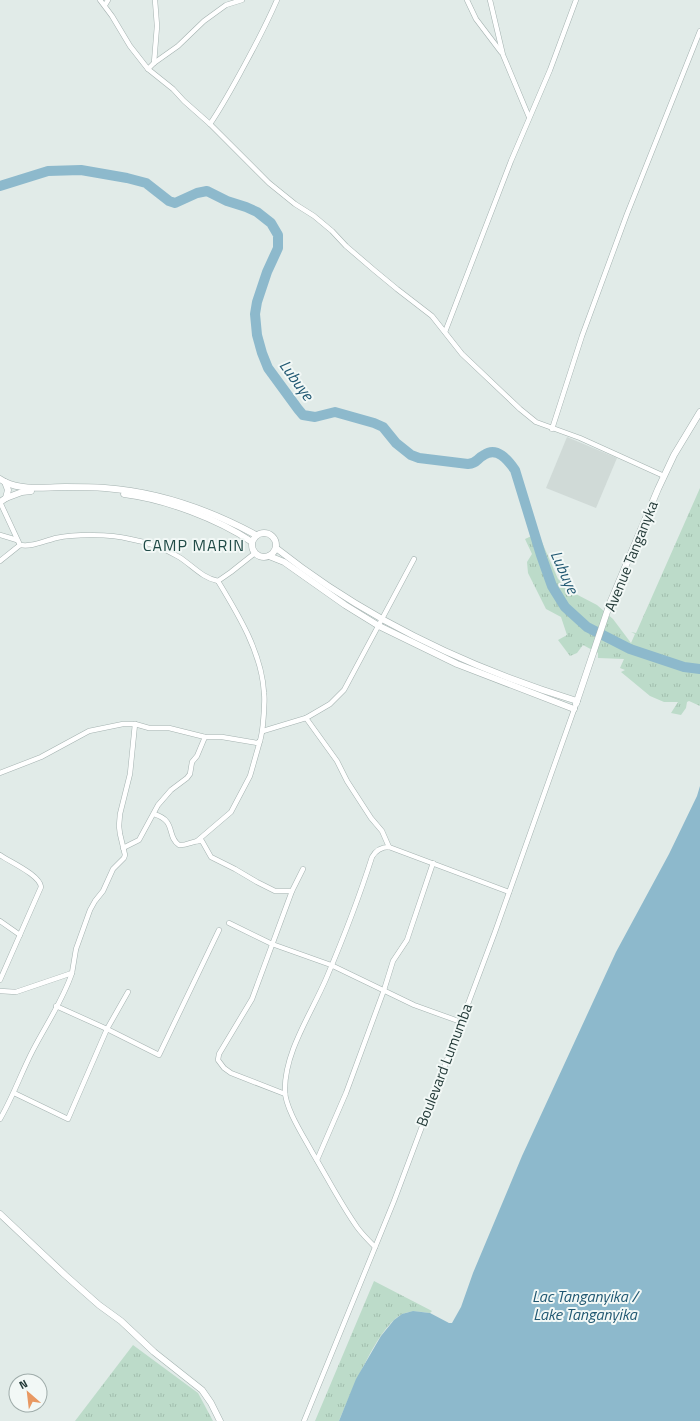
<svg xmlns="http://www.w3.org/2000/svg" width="700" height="1421" viewBox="0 0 700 1421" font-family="'Titillium Web',sans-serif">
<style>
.built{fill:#d0dad7}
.grass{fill:url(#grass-tufts)}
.water{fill:#8db9cc}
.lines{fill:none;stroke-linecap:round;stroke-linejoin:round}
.river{stroke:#8db9cc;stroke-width:10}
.minor-casing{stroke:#a4b2b0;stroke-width:5.5}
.tertiary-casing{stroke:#a4b2b0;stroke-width:7}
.minor{stroke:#fff;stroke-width:4.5}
.tertiary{stroke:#fff;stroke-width:6}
.labels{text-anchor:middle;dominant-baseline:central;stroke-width:4;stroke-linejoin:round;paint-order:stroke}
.street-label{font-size:15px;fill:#233a38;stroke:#f2f8f6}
.water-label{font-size:16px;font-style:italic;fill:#215872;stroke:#f2f8f6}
.neighbourhood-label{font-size:16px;letter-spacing:1px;fill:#204b47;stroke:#f2f8f6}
</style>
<defs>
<pattern id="grass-tufts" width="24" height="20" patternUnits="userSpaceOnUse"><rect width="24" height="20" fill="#bcdbc9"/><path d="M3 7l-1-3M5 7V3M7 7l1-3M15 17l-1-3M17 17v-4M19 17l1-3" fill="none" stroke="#a1bdad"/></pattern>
</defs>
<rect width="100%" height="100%" fill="#e1ebe8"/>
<!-- built -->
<polygon class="built" points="567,437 617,458 596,508 546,488"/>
<!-- grass -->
<g class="grass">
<polygon points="700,488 700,706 689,701 687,702 686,708 681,715 671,713 678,702 664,702 650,696 621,672 625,670 620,668 624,659 598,658 598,653 583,645 577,653 570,656 558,640 567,635 561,617 546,609 528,573 527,562 532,554 525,539 538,533 558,579 572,592 597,605 613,619 631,643 635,634 631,632 636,633"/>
<path d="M374,1281L432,1311L430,1313C421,1312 412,1310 403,1314C378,1324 350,1396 339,1421H315Z"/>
<polygon points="133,1345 198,1393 213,1421 75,1421"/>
</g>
<!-- water -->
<polygon class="water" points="700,786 700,1421 339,1421 356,1379 381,1336 394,1320 402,1314 413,1311 430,1313 449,1323 452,1323 461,1307 473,1273 522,1156 616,952 669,854 697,796"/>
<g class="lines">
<!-- river -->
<path class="river" d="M0,186L48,171L81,170L127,178L146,183L169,201L175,203L197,193L207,191L227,201L246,207L257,212L271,223L278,235V248L267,272L257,302L255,314L257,335L262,353L268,368L298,409L303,415L315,417L335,412L374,423L383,427L396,443L411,455L419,458L468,464C478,463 476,459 484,455C497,446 508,460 515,470L541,555L552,586L565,607L587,627L630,649L684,667L700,669"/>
<!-- minor casing -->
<g class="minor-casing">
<g id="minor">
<polyline points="100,0 112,16 130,46 148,69 173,89 184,101 210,124 269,183 295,204 314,216 332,231 346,246 374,270 397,289 432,316 462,354 520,409 536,422 580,438 664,476"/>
<polyline points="467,0 476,19 501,52"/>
<polyline points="490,0 503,55 529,117"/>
<polyline points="105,5 108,0"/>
<polyline points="154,63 157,26 155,0"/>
<polyline points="148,69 154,63 178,46 204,21 226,5 242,0"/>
<path d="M210,124C223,105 233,86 244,66C256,44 267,23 277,0"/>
<polyline points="445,332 511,161 550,70 576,0"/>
<polyline points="552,429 582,336 627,214 700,31"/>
<path d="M0,502L20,545C33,547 44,541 56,538C76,534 110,534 130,539C147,542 164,548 179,557C192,565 202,578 218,581L231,572L255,553"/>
<polyline points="0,535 17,540"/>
<polyline points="0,561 20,545"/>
<polyline points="306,718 337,761 347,781 371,818 382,831 389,847"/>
<polyline points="263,731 306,718 330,704 344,690 414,559"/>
<path d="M0,773L41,757L89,731L123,724H135L149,728H169L205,737H222L257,743L260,741C263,731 263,722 264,711C264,705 265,699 264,693C262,653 238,614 218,581"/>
<path d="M154,814C177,821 166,836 179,845C187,846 193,840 202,841L211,857L235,869L257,882L275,891H292L303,869"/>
<polyline points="197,841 231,812 250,776 260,741"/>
<polyline points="123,848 139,840 158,805 171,790 187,778 190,774 192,762 197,756 205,737"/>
<path d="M0,855C10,862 40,875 41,887L0,980"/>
<polyline points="0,921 20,935"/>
<polyline points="229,923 272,944 331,965 414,1005 461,1022"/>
<polyline points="0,991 16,992 72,973 76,949 90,910 95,901 103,891 113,869 124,858 125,855 120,834 119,826 120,814 130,774 135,724"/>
<polyline points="56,1006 107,1029 159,1055 219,930"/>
<polyline points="14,1093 68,1119 107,1029 128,992"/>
<polyline points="285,1094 231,1073 224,1068 218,1060 219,1054 252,999 292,891"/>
<path d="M0,1119C13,1097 21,1073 33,1050C46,1025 63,1000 72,973"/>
<polyline points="317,1160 346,1093 384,990 393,961 407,940 411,928 433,863"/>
<path d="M375,1247C369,1241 362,1234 357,1227C340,1203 327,1177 312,1152C304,1137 285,1108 285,1091C284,1053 311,1014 326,979C343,939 359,898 372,857C376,850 381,847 389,847L509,892"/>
<polyline points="304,1421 394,1201 495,932 575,707"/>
</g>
</g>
<!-- tertiary casing -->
<g class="tertiary-casing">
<g id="tertiary">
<polyline points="0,479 5,482 8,490 6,498 0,502"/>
<path d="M5,482C24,491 45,487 65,487C79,487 92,487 105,488C160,492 208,509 256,535"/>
<path d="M124,494C165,499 218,519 252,542"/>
<polyline points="6,498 22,492 31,491"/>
<circle cx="264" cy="545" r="12"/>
<path d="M276,548C364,618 469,668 577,701"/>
<polyline points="269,556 284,562 345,605 379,626 457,664 574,709"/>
<polyline points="576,704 610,603 658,489 674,455 700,412"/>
<polyline points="0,1214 65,1275 99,1305 121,1321 154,1352 202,1390 211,1403 220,1421"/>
</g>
</g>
<!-- minor -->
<use href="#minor" class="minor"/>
<!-- tertiary -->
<use href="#tertiary" class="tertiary"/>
</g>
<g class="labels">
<!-- street labels -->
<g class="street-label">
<text transform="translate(631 556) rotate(-68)">Avenue Tanganyka</text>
<text transform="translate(444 1065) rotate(-69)">Boulevard Lumumba</text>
</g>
<!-- water labels -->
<g class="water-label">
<text transform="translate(297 380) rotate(54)">Lubuye</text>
<text transform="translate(565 572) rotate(66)">Lubuye</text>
<text x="585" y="1296">Lac Tanganyika /<tspan x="585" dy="18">Lake Tanganyika</tspan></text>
</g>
<!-- neighbourhood labels -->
<g class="neighbourhood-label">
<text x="194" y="545">CAMP MARIN</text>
</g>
</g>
<!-- north arrow -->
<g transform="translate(28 1393) rotate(332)"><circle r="19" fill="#f2f8f6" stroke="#9facaa"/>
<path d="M0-3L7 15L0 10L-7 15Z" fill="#e89862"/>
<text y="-6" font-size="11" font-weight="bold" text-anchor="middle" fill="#233a38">N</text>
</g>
</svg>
